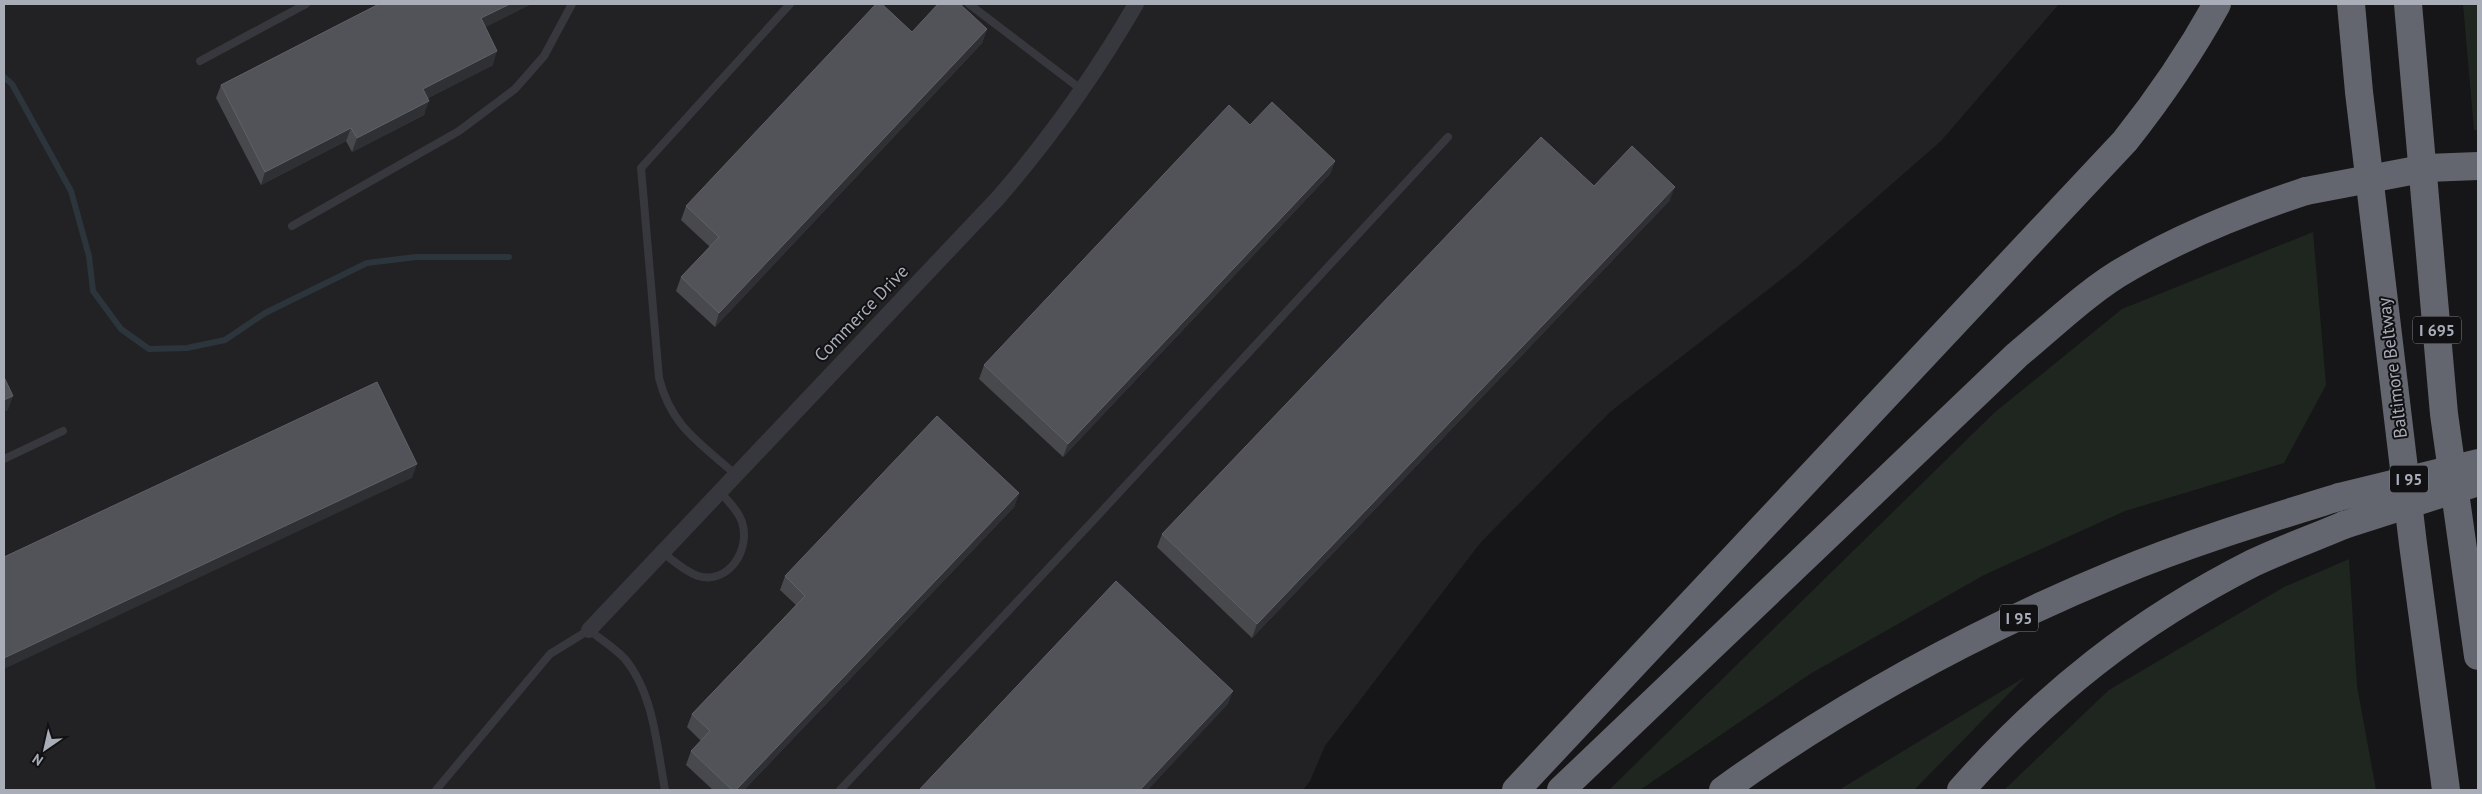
<svg xmlns="http://www.w3.org/2000/svg" width="2482" height="794" viewBox="0 0 2482 794" font-family="'PT Sans',sans-serif">
<style>
.built{fill:#222225}
.green{fill:#1e261f}
.lines{fill:none;stroke-linecap:round;stroke-linejoin:round}
.stream{stroke:#2c353c;stroke-width:6}
.service{stroke:#37383d;stroke-width:8}
.minor{stroke:#37383d;stroke-width:16}
.motorway{stroke:#63666e;stroke-width:28}
.motorway-bridge{stroke:#63666e;stroke-width:28}
.wall{fill:#47494d}
.shaded-wall{fill:#2f3033}
.building{fill:#525359;stroke:#5f6168}
.labels{text-anchor:middle;dominant-baseline:central;stroke-width:4;stroke-linejoin:round;paint-order:stroke}
.shield{fill:#111113;stroke:#7b7e86;stroke-width:1}
.shield-label{font-size:16px;font-weight:bold;fill:#a8adb8}
.street-label{font-size:18px;fill:#a8adb8;stroke:#111113}
</style>
<rect width="100%" height="100%" fill="#161618"/>
<!-- built -->
<polygon class="built" points="4,4 2059,4 1941,141 1797,267 1610,412 1481,542 1325,746 1310,781 1303,790 4,790"/>
<!-- green -->
<g class="green">
<polygon points="2463,4 2478,4 2478,130 2474,130"/>
<polygon points="2313,232 2326,385 2284,463 2125,511 1984,575 1810,674 1640,790 1609,790 1994,413 2122,309"/>
<polygon points="2349,559 2357,686 2376,790 2004,790 2109,690 2284,587"/>
<polygon points="2025,677 1914,790 1839,790"/>
</g>
<g class="lines">
<!-- stream -->
<polyline class="stream" points="4,77 12,84 71,191 89,256 93,291 121,329 149,349 187,348 225,340 265,313 367,263 416,257 509,257"/>
<!-- service -->
<g class="service">
<polyline points="969,4 1082,90"/>
<polyline points="200,61 306,4"/>
<polyline points="292,226 459,131 515,89 544,56 572,4"/>
<polyline points="4,459 63,431"/>
<path d="M735,474C699,442 671,426 659,378L641,168L790,4"/>
<path d="M662,552C674,561 684,571 698,576C729,585 751,549 742,522C738,510 727,500 719,491"/>
<path d="M436,790L550,654L589,630C600,639 615,648 625,659C654,694 657,748 665,790"/>
<polyline points="840,790 1090,524 1448,137"/>
</g>
<!-- minor -->
<path class="minor" d="M589,630L998,198C1050,138 1096,73 1136,4"/>
<!-- motorway -->
<g class="motorway">
<polyline points="2351,4 2359,92 2413,544 2446,790"/>
<polyline points="2408,4 2444,414 2478,656"/>
<path d="M1516,790L2125,141C2160,97 2190,53 2217,4"/>
<path d="M1561,790L2017,355C2051,327 2090,289 2128,268C2184,235 2245,211 2306,191"/>
<path d="M1723,790C1844,703 1979,630 2117,573C2189,543 2265,520 2339,497"/>
<path d="M1961,790C2046,694 2138,621 2253,563C2282,549 2314,538 2344,525"/>
</g>
<!-- motorway-bridge -->
<g class="motorway-bridge">
<polyline points="2306,191 2427,168 2478,166"/>
<polyline points="2339,497 2478,463"/>
<polyline points="2344,525 2478,482"/>
</g>
</g>
<!-- wall -->
<g class="wall">
<polygon points="379,4 531,4 485,27 493,65 428,98 424,115 352,152 346,141 261,185 216,98 221,85"/>
<polygon points="987,29 982,43 715,327 676,291 681,277 710,247 681,220 686,206 912,32"/>
<polygon points="1250,125 1335,161 1330,174 1063,457 979,379 984,365"/>
<polygon points="1594,186 1670,200 1252,638 1157,547 1162,534"/>
<polygon points="1019,493 1014,507 744,790 713,790 686,765 691,751 701,741 687,727 692,714 796,605 780,590 785,576"/>
</g>
<!-- shaded-wall -->
<g class="shaded-wall">
<polygon points="510,4 531,4 476,32 481,18"/>
<polygon points="987,29 982,43 715,327 719,313"/>
<polygon points="497,51 493,65 418,103 423,89"/>
<polygon points="429,101 424,115 352,152 357,138"/>
<polygon points="351,128 346,141 261,185 265,172"/>
<polygon points="1335,161 1330,174 1063,457 1068,444"/>
<polygon points="1675,187 1670,200 1252,638 1257,624"/>
<polygon points="13,396 8,410 4,412 4,400"/>
<polygon points="417,464 412,478 4,669 4,658"/>
<polygon points="1019,493 1014,507 744,790 736,790"/>
<polygon points="1233,691 1228,704 1148,790 1140,790"/>
</g>
<!-- building -->
<g class="building">
<polygon points="379,4 510,4 481,18 497,51 423,89 429,101 357,138 351,128 265,172 221,85"/>
<polygon points="876,4 882,4 912,32 938,4 960,4 987,29 719,313 681,277 719,237 686,206"/>
<polygon points="1272,102 1335,161 1068,444 984,365 1229,105 1250,125"/>
<polygon points="1541,137 1594,186 1632,146 1675,187 1257,624 1162,534"/>
<polygon points="4,377 13,396 4,400"/>
<polygon points="377,382 417,464 4,658 4,557"/>
<polygon points="937,416 1019,493 736,790 732,790 691,751 710,731 692,714 805,596 785,576"/>
<polygon points="1116,581 1233,691 1140,790 919,790"/>
</g>
<g class="labels">
<!-- shield labels -->
<g class="shield">
<rect x="2413" y="316.5" width="48" height="27" rx="4"/>
<rect x="2390" y="465.5" width="38" height="27" rx="4"/>
<rect x="2000" y="604.5" width="38" height="27" rx="4"/>
</g>
<g class="shield-label">
<text x="2437" y="330">I 695</text>
<text x="2409" y="479">I 95</text>
<text x="2019" y="618">I 95</text>
</g>
<!-- street labels -->
<g class="street-label">
<text transform="translate(861 313) rotate(-46)">Commerce Drive</text>
<text transform="translate(2392 368) rotate(-97)">Baltimore Beltway</text>
</g>
</g>
<!-- border -->
<rect width="2482" height="794" fill="none" stroke="#a8adb8" stroke-width="10"/>
<!-- north arrow -->
<g transform="translate(45 749) rotate(214)" stroke="#111113" stroke-width="4" paint-order="stroke">
<path d="M0-4L9 19L0 12L-9 19Z" fill="#a8adb8"/>
<text y="-8" font-size="14" font-weight="bold" text-anchor="middle" fill="#a8adb8">N</text>
</g>
</svg>
